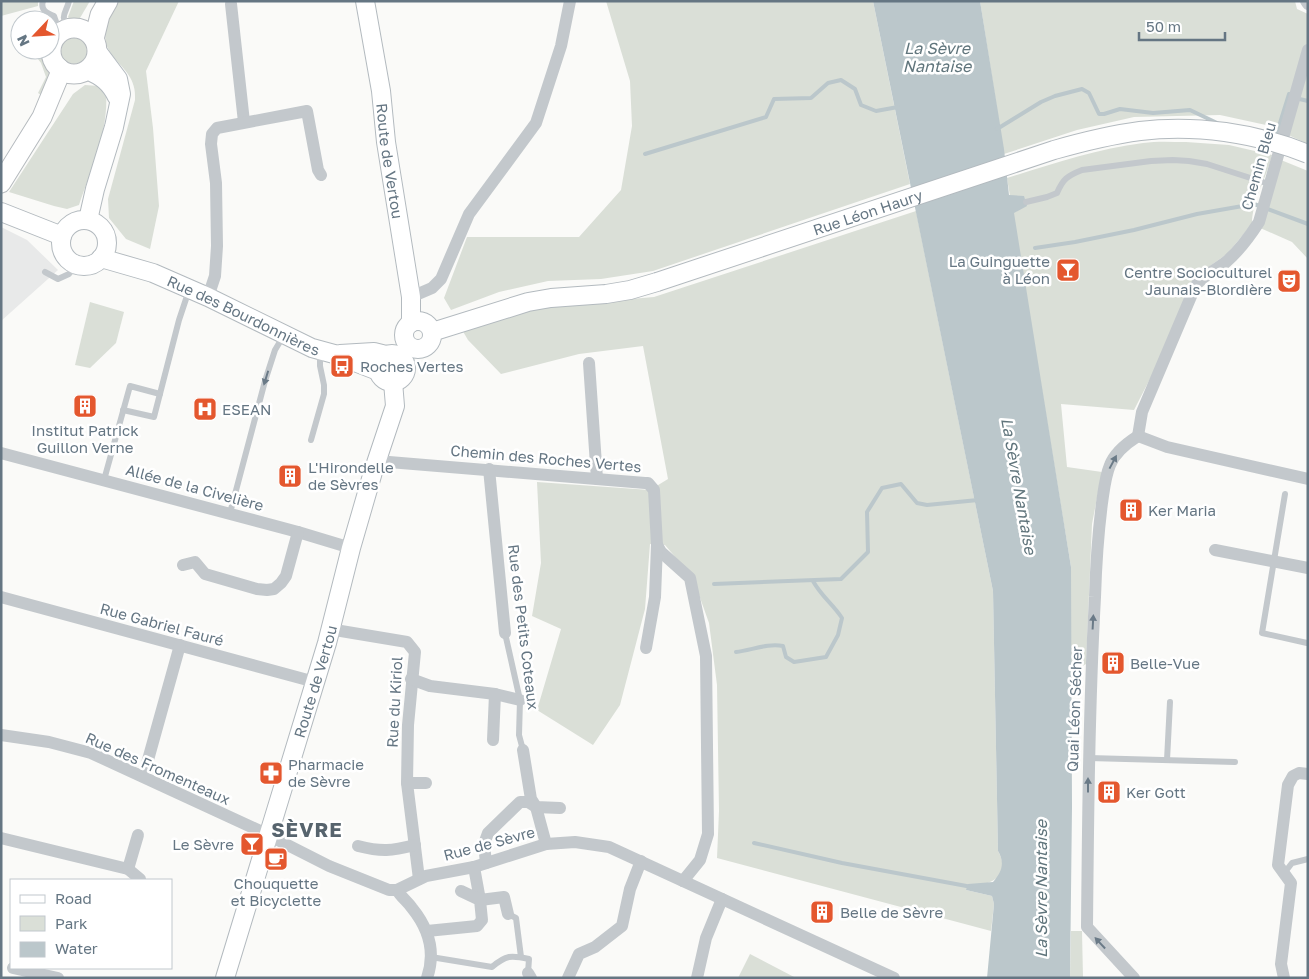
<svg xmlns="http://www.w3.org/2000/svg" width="1309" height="979" viewBox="0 0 1309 979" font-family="'Golos Text',sans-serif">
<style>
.built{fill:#e8e9e9}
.green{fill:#dadfd7}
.water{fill:#bbc7cb}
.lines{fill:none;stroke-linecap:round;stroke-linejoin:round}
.stream{stroke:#bbc7cb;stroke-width:4}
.secondary-casing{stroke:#b3babf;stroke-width:20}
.primary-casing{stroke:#b5babe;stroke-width:21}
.lane{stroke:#c3c8cc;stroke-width:6}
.street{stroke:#c3c8cc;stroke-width:12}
.secondary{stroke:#fff;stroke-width:18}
.primary{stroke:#fff;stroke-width:19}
.secondary-bridge-casing{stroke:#b3babf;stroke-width:20;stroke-linecap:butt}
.secondary-bridge{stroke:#fff;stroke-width:18}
.oneway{fill:#6a7a87}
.labels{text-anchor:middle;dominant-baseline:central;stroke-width:5;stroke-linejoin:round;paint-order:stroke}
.street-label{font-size:15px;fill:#657683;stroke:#fff}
.poi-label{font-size:15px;fill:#657683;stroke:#fff;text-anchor:start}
.water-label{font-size:16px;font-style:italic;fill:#60757c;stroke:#fff}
.district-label{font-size:20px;font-weight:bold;letter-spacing:1px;fill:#57646e;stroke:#fff}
</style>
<rect width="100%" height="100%" fill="#fafaf8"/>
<!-- built -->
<polygon class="built" points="1,227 27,240 58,270 1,321"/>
<!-- green -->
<g class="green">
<polygon points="38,1 38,6 1,16 1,2"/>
<polygon points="74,1 90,1 80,18 76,22 71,21 68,17"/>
<path d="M118,1H179L146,71L153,128L159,206L150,249L126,239L109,218L108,199L135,100C139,57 80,62 118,1Z"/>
<polygon points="606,1 873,1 910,184 653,271 601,279 548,281 499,292 451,310 444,298 467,237 579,237 621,190 632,126 630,81"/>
<polygon points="980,1 1295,1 1297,9 1308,14 1308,144 1266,125 1220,115 1134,117 1077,130 1004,154"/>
<circle cx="74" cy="51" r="13"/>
<polygon points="31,50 46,50 46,60 50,78 44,97 38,93 46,77 41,63"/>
<path d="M85,85L99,86L106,92C109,131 91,169 79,205L67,209L54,206L9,192L73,94Z"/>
<path d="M1186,142L1229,145L1272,155C1267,178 1252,200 1252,224L1227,254L1207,268L1134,410L1061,404L1067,467L1102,472L1092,524L1086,664L1071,673V567L1007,178C1052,164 1096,149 1143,143C1157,141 1172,142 1186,142Z"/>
<polygon points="1281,160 1308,171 1308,259 1292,242 1258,227"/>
<path d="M916,211L993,591L998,851C1014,880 985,884 966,890L992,896L994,904L991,931L717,858L719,811L717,685L709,623L693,578L665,545L650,544L645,609L620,705L593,745L537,710L561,629L532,616L541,563L537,482L650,490L668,479L643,346L579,354L501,374L468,340L461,328L526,310L574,302L607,301L654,297Z"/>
<polygon points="90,302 124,312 116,343 90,368 75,365"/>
<polygon points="1071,931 1082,931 1083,978 1070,978"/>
<polygon points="750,954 796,978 738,978"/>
</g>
<!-- water -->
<path class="water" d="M873,1H980L1004,149L1009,195L1024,196L1027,206L1014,213L1071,567L1072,807L1070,978H987L994,904L992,896L966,890L968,884L993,882C1002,872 1005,863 998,851L993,591Z"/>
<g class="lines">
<!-- stream -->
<g class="stream">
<polyline points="997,129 1041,102 1055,96 1082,89 1089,93 1099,114 1104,114 1120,109 1153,113 1190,110 1217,123"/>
<polyline points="1275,139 1289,94 1295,98 1308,101"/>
<polyline points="645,154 766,117 774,99 811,98 828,83 841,80 855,89 861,105 876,111 898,107"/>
<polyline points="1035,248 1075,242 1134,230 1197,214 1254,204 1308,224"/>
<polyline points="714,584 841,579 868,552 867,512 882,488 901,484 917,503 927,505 978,500"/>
<path d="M736,652C752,650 768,643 783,646L786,657L794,662L826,657L838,635L842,618C833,604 821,596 813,581"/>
<polyline points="754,843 842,863 972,887"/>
</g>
<!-- secondary casing -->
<g class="secondary-casing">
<g id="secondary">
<path id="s1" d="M365,1L381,91L386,142L411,297V323"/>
<path d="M87,70C101,76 110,82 117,97"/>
<polyline points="1,212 62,236"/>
<polyline points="88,220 95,189 114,127 121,94 118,79 97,51"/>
<circle cx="84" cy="243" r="23"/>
<path id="s2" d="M101,258L153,273L208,297L312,348L334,354L378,371"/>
<circle cx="418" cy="335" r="14"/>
<polyline points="432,332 528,302 551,298 606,294 630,290 657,282"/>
<circle cx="392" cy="368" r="14"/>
<polyline points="340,354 374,352 386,355"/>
<path id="s3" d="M225,978L327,643L351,548L373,472L395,406L393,382"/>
</g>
</g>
<!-- primary casing -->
<g class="primary-casing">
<g id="primary">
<circle cx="74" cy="51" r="23"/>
<polyline points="94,39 100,15 108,1"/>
<polyline points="1,183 42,117 59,76 60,72 59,68"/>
</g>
</g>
<!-- lane -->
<g class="lane">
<path d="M43,1C40,10 47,13 54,16L60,33"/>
<path d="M69,1C66,14 59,15 69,28"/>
<path d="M1026,202L1047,197L1057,193C1063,179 1067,176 1082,170L1151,161L1173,160L1189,161L1207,164L1269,184"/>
<polyline points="45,272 58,279 69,274 77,264"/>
<polyline points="123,410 154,417 179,320 189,290"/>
<polyline points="311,440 324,394 324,385 320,366 320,351"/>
<polyline points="104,480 130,386 160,394"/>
<polyline points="1285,494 1262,633 1307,643"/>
<polyline points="230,513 265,381 275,350 284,335"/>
<polyline points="505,633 520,700 519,735 523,750"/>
<polyline points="1089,758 1235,762"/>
<polyline points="1167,760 1170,702"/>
<polyline points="1285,872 1292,863 1308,859"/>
<polyline points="508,914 516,918 521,957"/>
<path d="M431,957L492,967C506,955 511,955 529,959L528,973"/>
</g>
<!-- street -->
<g class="street">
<polyline points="1306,1 1308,4"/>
<polyline points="231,4 244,122"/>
<polyline points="208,297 215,276 217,246 216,183 211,144 212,134 217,128 307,111 318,170 321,175"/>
<polyline points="411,297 432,288 441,279 469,214 536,123 561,46 570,1"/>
<polyline points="589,363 597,479"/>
<path d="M1138,436L1142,412L1195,287C1202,275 1215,271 1226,262C1239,251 1250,236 1259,222L1308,50"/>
<polyline points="1138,436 1167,447 1308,479"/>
<polyline points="1,453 298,532 351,548"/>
<polyline points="377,461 645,483 648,483 654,490 657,545 661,552 690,578 706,656 708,834 700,860 683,881"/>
<polyline points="489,469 505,633"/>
<polyline points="1215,550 1308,568"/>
<polyline points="183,565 195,562 205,574 257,589 267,590 274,589 281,583 286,576 298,532"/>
<polyline points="1,597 315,682"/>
<polyline points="329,629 407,642 415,652 408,725 407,783 419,879"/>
<polyline points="646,648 655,597 657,545"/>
<polyline points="411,679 430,686 495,694 520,700"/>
<polyline points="1,735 49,742 91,753 258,830 329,866 389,890 397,890 426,876 474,867 546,844 575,842 609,847 894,978"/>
<polyline points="493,740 495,694"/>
<polyline points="523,750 531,799 536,807 546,844"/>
<polyline points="142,776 146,767 180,645"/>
<polyline points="407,783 426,783"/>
<polyline points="1,838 128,869 140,879"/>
<path d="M358,846C382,852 391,851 415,845"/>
<polyline points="486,863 484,844 488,833 520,802 528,802 536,807 560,808"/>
<polyline points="474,867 480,900 504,897 508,914"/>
<polyline points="128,869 138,835"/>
<path d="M397,890C401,897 407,901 412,908C429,929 436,952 427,978"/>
<polyline points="427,931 477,926 482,920 480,900 461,891"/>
<polyline points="13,968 58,978"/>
<polyline points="528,973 531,978"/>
<polyline points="568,978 579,954 595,947 622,926 630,889 641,861"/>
<polyline points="697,978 706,938 722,899"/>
<path d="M1134,978L1087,927C1088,817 1089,707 1095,597C1096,565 1098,534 1102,503C1104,490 1105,477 1110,465C1115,452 1127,443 1138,436"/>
<polyline points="1284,978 1281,964 1291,883 1278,865 1288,785 1293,776 1299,773 1308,774"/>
</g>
<!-- secondary -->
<use href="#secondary" class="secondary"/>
<!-- primary -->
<use href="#primary" class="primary"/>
<!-- secondary-bridge casing -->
<g class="secondary-bridge-casing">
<g id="secondary-bridge">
<path id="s4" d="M657,282L1054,150C1082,142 1110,135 1140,131C1195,124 1256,133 1308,154"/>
</g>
</g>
<!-- secondary-bridge -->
<use href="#secondary-bridge" class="secondary-bridge"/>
</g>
<!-- one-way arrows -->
<defs><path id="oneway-solid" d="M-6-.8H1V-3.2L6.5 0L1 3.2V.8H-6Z" transform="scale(1.25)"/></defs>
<g class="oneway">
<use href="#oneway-solid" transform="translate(266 378) rotate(107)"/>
<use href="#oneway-solid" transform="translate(1113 462) rotate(-62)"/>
<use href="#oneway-solid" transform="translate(1093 622) rotate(-87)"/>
<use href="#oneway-solid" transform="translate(1088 785) rotate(-90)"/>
<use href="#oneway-solid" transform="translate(1100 943) rotate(-133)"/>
</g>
<!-- icons -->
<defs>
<g id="bar-square" transform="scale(1.25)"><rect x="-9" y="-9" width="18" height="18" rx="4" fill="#e4572e" stroke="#fff"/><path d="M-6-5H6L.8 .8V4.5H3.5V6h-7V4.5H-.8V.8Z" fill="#fff"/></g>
<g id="theatre-square" transform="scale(1.25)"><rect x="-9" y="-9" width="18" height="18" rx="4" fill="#e4572e" stroke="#fff"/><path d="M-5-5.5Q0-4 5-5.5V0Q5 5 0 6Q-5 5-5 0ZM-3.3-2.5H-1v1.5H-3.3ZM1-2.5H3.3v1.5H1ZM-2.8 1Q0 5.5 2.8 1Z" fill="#fff"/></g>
<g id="bus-square" transform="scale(1.25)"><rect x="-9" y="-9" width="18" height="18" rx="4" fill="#e4572e" stroke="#fff"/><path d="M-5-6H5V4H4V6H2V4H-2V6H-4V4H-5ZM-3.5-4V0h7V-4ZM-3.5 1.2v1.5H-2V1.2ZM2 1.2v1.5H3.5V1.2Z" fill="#fff"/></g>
<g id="building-square" transform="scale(1.25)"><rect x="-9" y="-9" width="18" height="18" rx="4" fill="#e4572e" stroke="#fff"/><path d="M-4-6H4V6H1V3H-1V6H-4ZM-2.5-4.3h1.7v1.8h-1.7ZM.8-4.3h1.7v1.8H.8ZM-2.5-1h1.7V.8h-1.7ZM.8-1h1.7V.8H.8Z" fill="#fff"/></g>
<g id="hospital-square" transform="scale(1.25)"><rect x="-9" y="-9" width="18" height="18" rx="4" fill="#e4572e" stroke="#fff"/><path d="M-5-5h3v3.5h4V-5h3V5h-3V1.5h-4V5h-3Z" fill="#fff"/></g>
<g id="pharmacy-square" transform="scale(1.25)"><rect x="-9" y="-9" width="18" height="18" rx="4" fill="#e4572e" stroke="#fff"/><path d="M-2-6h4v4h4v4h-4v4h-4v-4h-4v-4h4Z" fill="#fff"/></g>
<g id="cafe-square" transform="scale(1.25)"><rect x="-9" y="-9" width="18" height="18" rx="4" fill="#e4572e" stroke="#fff"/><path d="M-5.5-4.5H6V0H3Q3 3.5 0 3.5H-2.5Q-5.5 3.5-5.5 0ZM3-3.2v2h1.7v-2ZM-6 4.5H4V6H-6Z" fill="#fff"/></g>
</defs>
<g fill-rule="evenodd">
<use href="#bar-square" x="1068" y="270"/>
<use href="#theatre-square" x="1289" y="281"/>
<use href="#bus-square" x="342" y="366"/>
<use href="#building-square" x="85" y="406"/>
<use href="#hospital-square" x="205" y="409"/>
<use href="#building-square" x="290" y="476"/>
<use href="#building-square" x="1131" y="510"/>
<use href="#building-square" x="1113" y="663"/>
<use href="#pharmacy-square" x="271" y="773"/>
<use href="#building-square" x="1109" y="792"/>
<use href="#bar-square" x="252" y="844"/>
<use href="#cafe-square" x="276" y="859"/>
<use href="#building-square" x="822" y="912"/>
</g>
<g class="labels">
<!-- street labels -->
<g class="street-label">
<text stroke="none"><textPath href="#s1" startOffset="162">Route de Vertou</textPath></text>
<text transform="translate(1258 166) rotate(-74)">Chemin Bleu</text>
<text stroke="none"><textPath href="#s4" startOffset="222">Rue Léon Haury</textPath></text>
<text stroke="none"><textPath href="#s2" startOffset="154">Rue des Bourdonnières</textPath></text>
<text transform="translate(546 458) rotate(5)">Chemin des Roches Vertes</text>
<text transform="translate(195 487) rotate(15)">Allée de la Civelière</text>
<text transform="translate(162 624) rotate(15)">Rue Gabriel Fauré</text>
<text transform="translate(524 627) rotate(83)">Rue des Petits Coteaux</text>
<text stroke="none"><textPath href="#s3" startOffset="310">Route de Vertou</textPath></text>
<text transform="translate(394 702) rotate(-87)">Rue du Kiriol</text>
<text transform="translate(1074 709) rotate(-88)">Quai Léon Sécher</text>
<text transform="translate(158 768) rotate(24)">Rue des Fromenteaux</text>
<text transform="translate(489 843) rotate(-15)">Rue de Sèvre</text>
</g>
<!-- poi labels -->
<g class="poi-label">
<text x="1050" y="261" text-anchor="end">La Guinguette<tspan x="1050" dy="17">à Léon</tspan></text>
<text x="1272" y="272" text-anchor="end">Centre Socioculturel<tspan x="1272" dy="17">Jaunais-Blordière</tspan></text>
<text x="360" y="366">Roches Vertes</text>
<text x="222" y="409">ESEAN</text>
<text x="85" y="430" text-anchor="middle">Institut Patrick<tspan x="85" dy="17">Guillon Verne</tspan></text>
<text x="308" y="467">L'Hirondelle<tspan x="308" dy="17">de Sèvres</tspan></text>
<text x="1148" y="510">Ker Maria</text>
<text x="1130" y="663">Belle-Vue</text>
<text x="288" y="764">Pharmacie<tspan x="288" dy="17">de Sèvre</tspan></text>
<text x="1126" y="792">Ker Gott</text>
<text x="234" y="844" text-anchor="end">Le Sèvre</text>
<text x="276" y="883" text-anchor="middle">Chouquette<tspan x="276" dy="17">et Bicyclette</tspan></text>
<text x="840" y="912">Belle de Sèvre</text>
</g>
<!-- water labels -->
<g class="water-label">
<text x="937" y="48">La Sèvre<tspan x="937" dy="18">Nantaise</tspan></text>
<text transform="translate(1019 486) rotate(80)">La Sèvre Nantaise</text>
<text transform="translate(1041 889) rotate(-90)">La Sèvre Nantaise</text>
</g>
<!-- district labels -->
<g class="district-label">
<text x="307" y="829">SÈVRE</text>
</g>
</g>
<!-- border -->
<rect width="1309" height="979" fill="none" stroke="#657683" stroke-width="5"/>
<!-- legend -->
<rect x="10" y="879" width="162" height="90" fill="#ffffff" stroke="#c1c8cd"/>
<rect x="20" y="895" width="25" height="8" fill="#ffffff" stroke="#c1c8cd"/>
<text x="55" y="904" font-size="15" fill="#657683">Road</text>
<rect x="20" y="916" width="25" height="15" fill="#dadfd7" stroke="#c1c8cd"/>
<text x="55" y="929" font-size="15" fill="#657683">Park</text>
<rect x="20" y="942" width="25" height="15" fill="#bbc7cb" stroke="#c1c8cd"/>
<text x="55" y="954" font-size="15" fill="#657683">Water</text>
<!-- north arrow -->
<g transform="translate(35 35) rotate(245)"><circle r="24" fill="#ffffff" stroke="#c1c8cd"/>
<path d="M0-4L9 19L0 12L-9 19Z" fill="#e4572e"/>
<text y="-8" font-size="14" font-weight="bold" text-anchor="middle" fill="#657683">N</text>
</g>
<!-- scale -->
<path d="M1139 32v8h86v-8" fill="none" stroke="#657683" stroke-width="2.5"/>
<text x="1146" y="32" font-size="15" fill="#657683" stroke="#ffffff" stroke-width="4" paint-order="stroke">50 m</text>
</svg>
